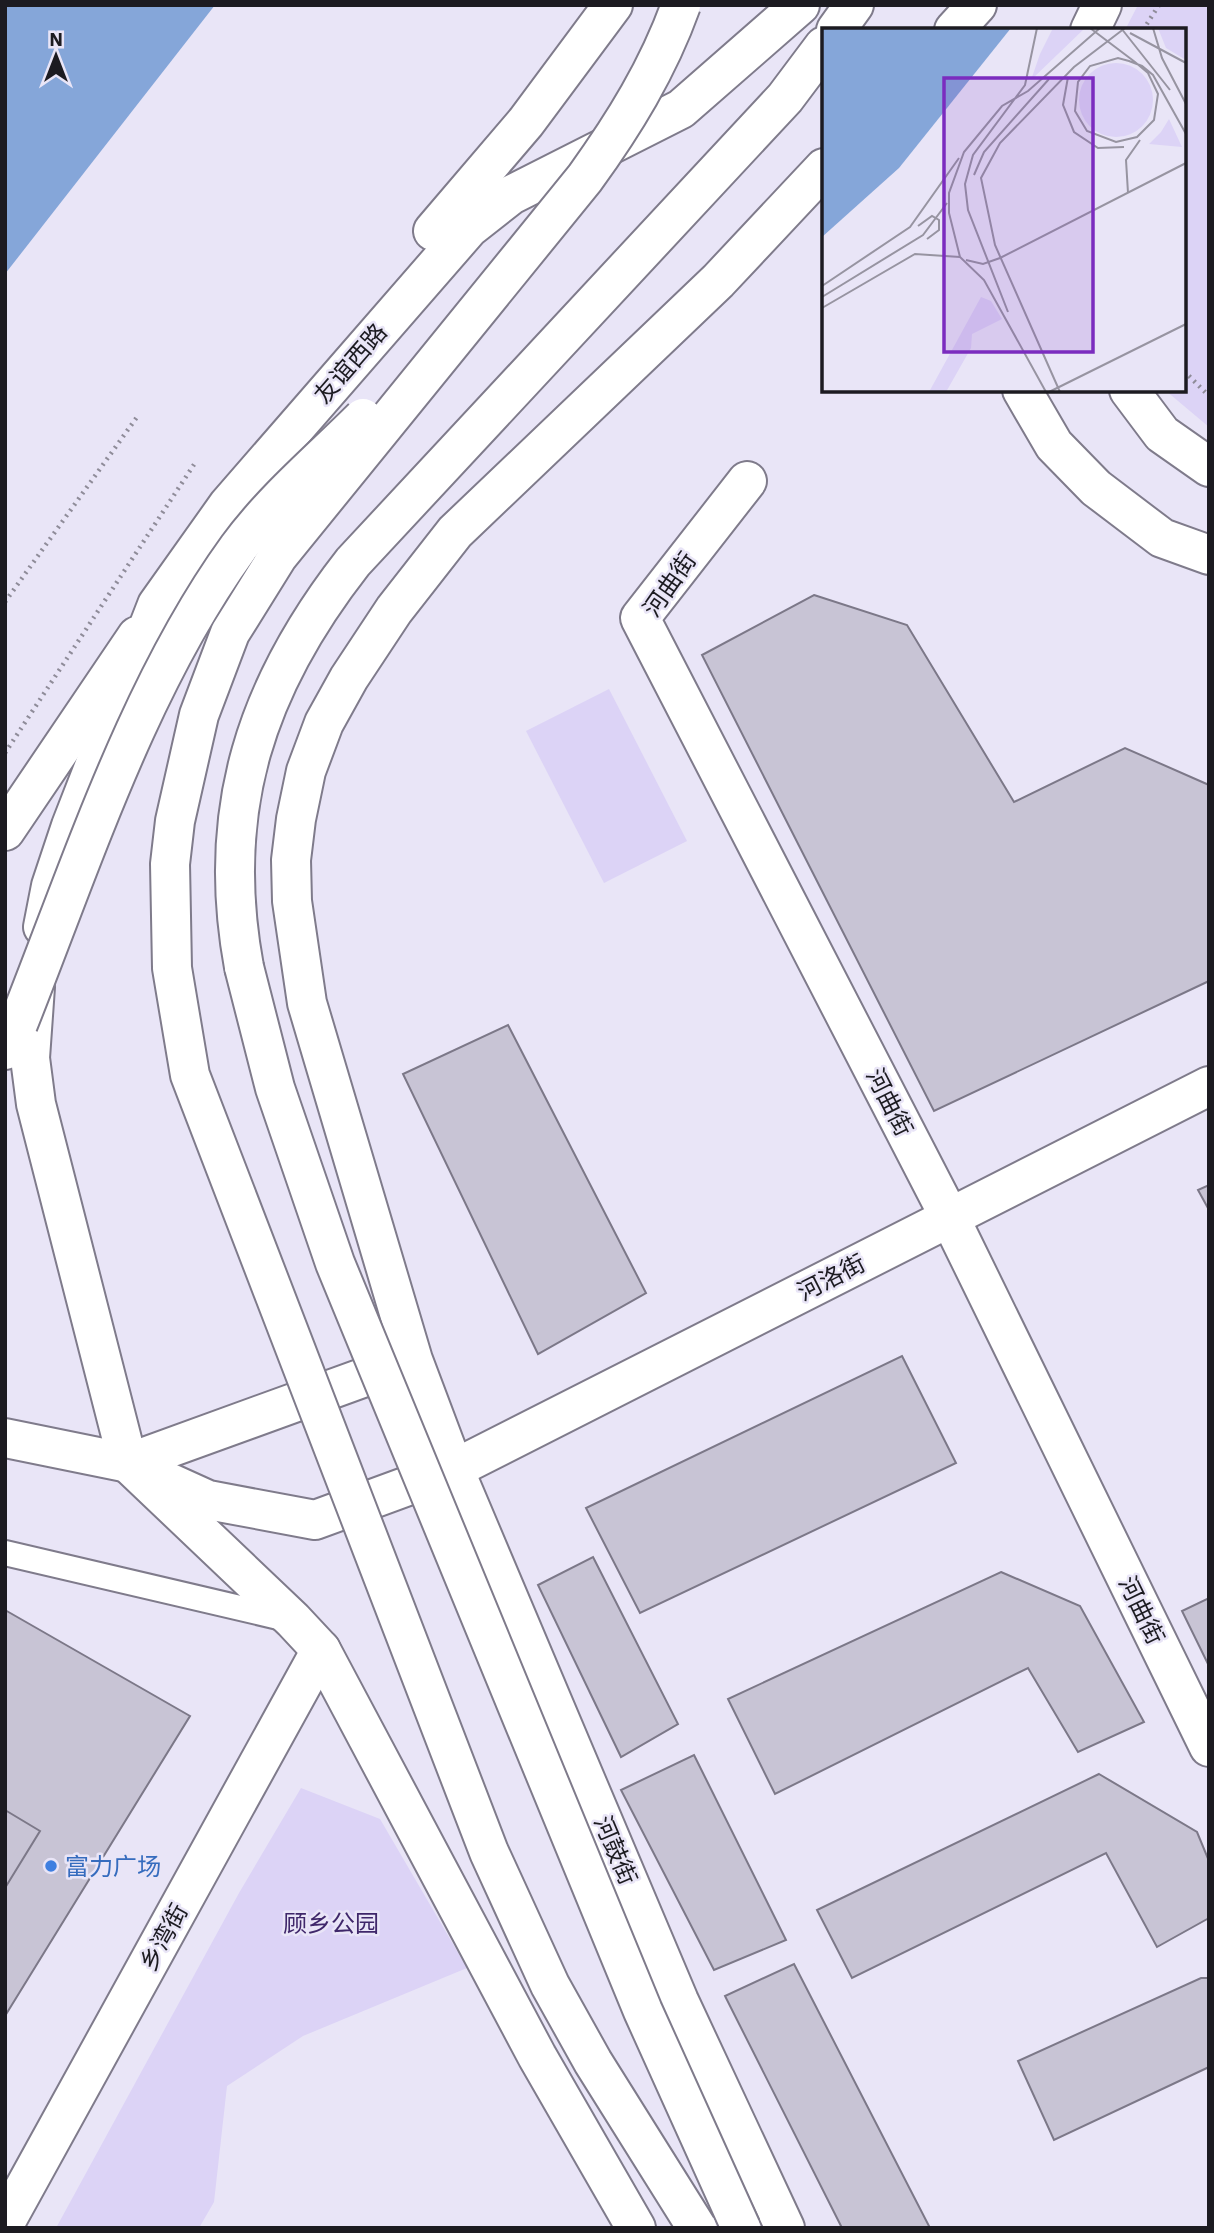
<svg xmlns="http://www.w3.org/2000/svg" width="1214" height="2233" viewBox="0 0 1214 2233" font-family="'IBM Plex Sans','Noto Sans SC',sans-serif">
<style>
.green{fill:#dcd3f6}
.water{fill:#85a6d9}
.building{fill:#c8c4d5;stroke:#7c7888;stroke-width:2}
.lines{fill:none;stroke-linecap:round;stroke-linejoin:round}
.lane-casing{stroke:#7f7b8b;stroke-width:28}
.street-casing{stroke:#7f7b8b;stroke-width:42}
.secondary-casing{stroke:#7f7b8b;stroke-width:42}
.primary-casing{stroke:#7f7b8b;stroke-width:42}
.highway-casing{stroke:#7f7b8b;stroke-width:42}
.path{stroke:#8f8c99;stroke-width:4.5;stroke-dasharray:2 5;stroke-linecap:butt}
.lane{stroke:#fff;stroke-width:24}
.street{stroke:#fff;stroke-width:38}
.secondary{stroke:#fff;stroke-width:38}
.primary{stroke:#fff;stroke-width:38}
.highway{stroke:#fff;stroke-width:38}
.highway-bridge-casing{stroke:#7f7b8b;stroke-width:42;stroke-linecap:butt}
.highway-bridge{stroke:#fff;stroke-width:38}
.shop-dot{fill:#3f7fe0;stroke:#e9e5f7;stroke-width:2.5}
.labels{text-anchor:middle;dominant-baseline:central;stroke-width:5;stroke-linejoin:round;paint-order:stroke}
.street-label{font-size:24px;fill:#1c1b21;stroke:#e9e5f7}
.shop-label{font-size:24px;fill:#366cbe;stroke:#e9e5f7;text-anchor:start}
.park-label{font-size:24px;fill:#3f276a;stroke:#e9e5f7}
.inset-road{fill:none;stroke:#9794a1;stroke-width:2}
.view{fill:#7b2cbf;fill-opacity:0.15;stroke:#7b2cbf;stroke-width:3.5}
.inset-edge{fill:none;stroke:#1c1b21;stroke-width:3.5}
</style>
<rect width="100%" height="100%" fill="#e9e5f7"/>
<!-- green -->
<g class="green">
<polygon points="1138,5 1209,5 1209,427 1165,390 1184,390 1184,30 1125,30"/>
<polygon points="609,689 687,841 604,883 526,731"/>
<polygon points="301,1788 380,1819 467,1968 303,2036 227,2086 214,2202 199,2228 56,2228 239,1893"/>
</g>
<!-- water -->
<polygon class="water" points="5,5 215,5 5,274"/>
<!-- building -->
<g class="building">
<polygon points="814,595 907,625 1014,802 1125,748 1209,785 1209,981 934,1111 702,655"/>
<polygon points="508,1025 646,1293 538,1354 403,1074"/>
<polygon points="1209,1185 1209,1210 1198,1190"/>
<polygon points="902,1356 956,1463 640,1613 586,1508"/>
<polygon points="593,1557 678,1724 621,1757 538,1585"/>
<polygon points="1001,1572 1080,1606 1144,1722 1078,1752 1028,1668 775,1794 728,1699"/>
<polygon points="1209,1598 1209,1666 1182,1611"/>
<polygon points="5,1610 190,1716 5,2016"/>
<polygon points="694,1755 786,1940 714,1970 621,1790"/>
<polygon points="1099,1774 1197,1832 1209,1861 1209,1918 1157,1947 1106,1853 852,1978 817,1910"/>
<polygon points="5,1810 40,1831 5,1888"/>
<polygon points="794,1964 930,2228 842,2228 725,1996"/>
<polygon points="1201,1978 1209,1978 1209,2067 1054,2140 1018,2061"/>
</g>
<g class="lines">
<!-- lane casing -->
<g class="lane-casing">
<polyline id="lane" points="5,1553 287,1619"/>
</g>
<!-- street casing -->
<g class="street-casing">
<g id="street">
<polyline points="433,231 526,122 613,5"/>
<polyline points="5,2223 321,1650"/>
</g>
</g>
<!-- secondary casing -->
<g class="secondary-casing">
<polyline id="secondary" points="747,481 640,618 949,1216 1209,1747"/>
</g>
<!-- primary casing -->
<g class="primary-casing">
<g id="primary">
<polyline points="5,831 137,636"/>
<polyline points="5,1050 18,1024"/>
<polyline points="5,1438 128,1463"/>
</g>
</g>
<!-- highway casing -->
<g class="highway-casing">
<g id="highway">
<polyline points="836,30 854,5"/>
<polyline points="954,30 977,5"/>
<polyline points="1090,30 1102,5"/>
<polyline points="1022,390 1054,445 1096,488 1162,538 1209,555"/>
<polyline points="1129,390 1162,434 1209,467"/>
<polyline points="43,927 51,886 71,826 157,605 228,505 469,228 511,195 681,109 800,5"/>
<path d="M244,967C215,810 256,686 353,562L785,98L824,46"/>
<polyline points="35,987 30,1058 36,1104 128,1463 293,1620 321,1650 537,2056 636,2228"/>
<polyline points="128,1463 412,1360"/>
<polyline points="155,1476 208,1500 315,1520 454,1469 1209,1086"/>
<polyline points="785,2228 679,2001 454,1469 413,1360 307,1003 292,901 291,860 296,819 306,771 324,723 349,678 394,610 455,532 718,281 824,168"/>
</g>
</g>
<!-- path -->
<g class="path">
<polyline points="1143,30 1159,5"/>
<polyline points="1184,371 1209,396"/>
<polyline points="5,602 137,417"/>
<polyline points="5,753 195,463"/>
</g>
<!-- lane -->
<use href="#lane" class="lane"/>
<!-- street -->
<use href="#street" class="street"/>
<!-- secondary -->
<use href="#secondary" class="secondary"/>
<!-- primary -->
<use href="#primary" class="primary"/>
<!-- highway -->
<use href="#highway" class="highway"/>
<!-- highway-bridge casing -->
<g class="highway-bridge-casing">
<g id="highway-bridge">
<path d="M681,5C658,69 624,124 585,178L278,556L230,633L199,715L175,821L170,864L172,968L190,1075L489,1852L550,1985L593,2062L697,2228"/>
<polyline points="244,967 275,1088 335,1263 643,2011 741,2228"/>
<path d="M18,1024C81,866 138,686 238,548C273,500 321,460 363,418"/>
</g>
</g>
<!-- highway-bridge -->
<use href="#highway-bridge" class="highway-bridge"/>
</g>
<!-- markers -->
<circle class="shop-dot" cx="51" cy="1866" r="7"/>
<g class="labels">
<!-- street labels -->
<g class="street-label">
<text transform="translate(350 363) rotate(-49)">友谊西路</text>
<text transform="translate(669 584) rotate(-55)">河曲街</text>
<text transform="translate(890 1102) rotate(63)">河曲街</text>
<text transform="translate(831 1277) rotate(-27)">河洛街</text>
<text transform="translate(1142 1610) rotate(64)">河曲街</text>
<text transform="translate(616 1850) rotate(67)">河鼓街</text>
<text transform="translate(163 1937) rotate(-61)">乡湾街</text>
</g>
<!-- shop labels -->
<g class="shop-label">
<text x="65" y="1866">富力广场</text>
</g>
<!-- park labels -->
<g class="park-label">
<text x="331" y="1923">顾乡公园</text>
</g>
</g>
<!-- overview -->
<g transform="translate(822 28)">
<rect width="364" height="364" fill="#e9e5f7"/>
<path d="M231,0H263L209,52L218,26ZM336,0H364V32L344,20ZM257 72a37 37 0 1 1 74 0a37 37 0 1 1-74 0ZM347,91L360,119L327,116L339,104ZM159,269L169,273L180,291L150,306L149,320L124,364H107Z" fill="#dcd3f6"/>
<path d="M0,0H189L77,140L0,209Z" fill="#85a6d9"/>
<path class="inset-road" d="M268,0L313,34L326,45L336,66L332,92L315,109L294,114L265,103L253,83L256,54L268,38L296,30L307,33L320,38L331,47L364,106M299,0L348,62M331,0L340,30L364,76M308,5L364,35M246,49L241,77L252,104L276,120L302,119M152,147L162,124L227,51M306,165L304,132L318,112M96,198L110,188L117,192V202L105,211M144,232L161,236L178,230L364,135M0,258L88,199L137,130M0,269L101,207L125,175M0,280L93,226L138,229M186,284L146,182L143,156L151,127L203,57L215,0M224,364L162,252L138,229L127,185V165L142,124L180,78L206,63L278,0M227,364L364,296M238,364L173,217L159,150L178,115L252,39L303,0"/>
<path class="view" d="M122,50H271V324H122Z"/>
<rect width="364" height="364" class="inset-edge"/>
</g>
<!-- border -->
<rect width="1214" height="2233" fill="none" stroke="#1c1b21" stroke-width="14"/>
<!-- north arrow -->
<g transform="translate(56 56)" stroke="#e9e5f7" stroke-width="5" paint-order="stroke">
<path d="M0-5L12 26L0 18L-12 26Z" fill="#1c1b21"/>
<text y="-10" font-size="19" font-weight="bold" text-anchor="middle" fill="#1c1b21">N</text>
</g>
</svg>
